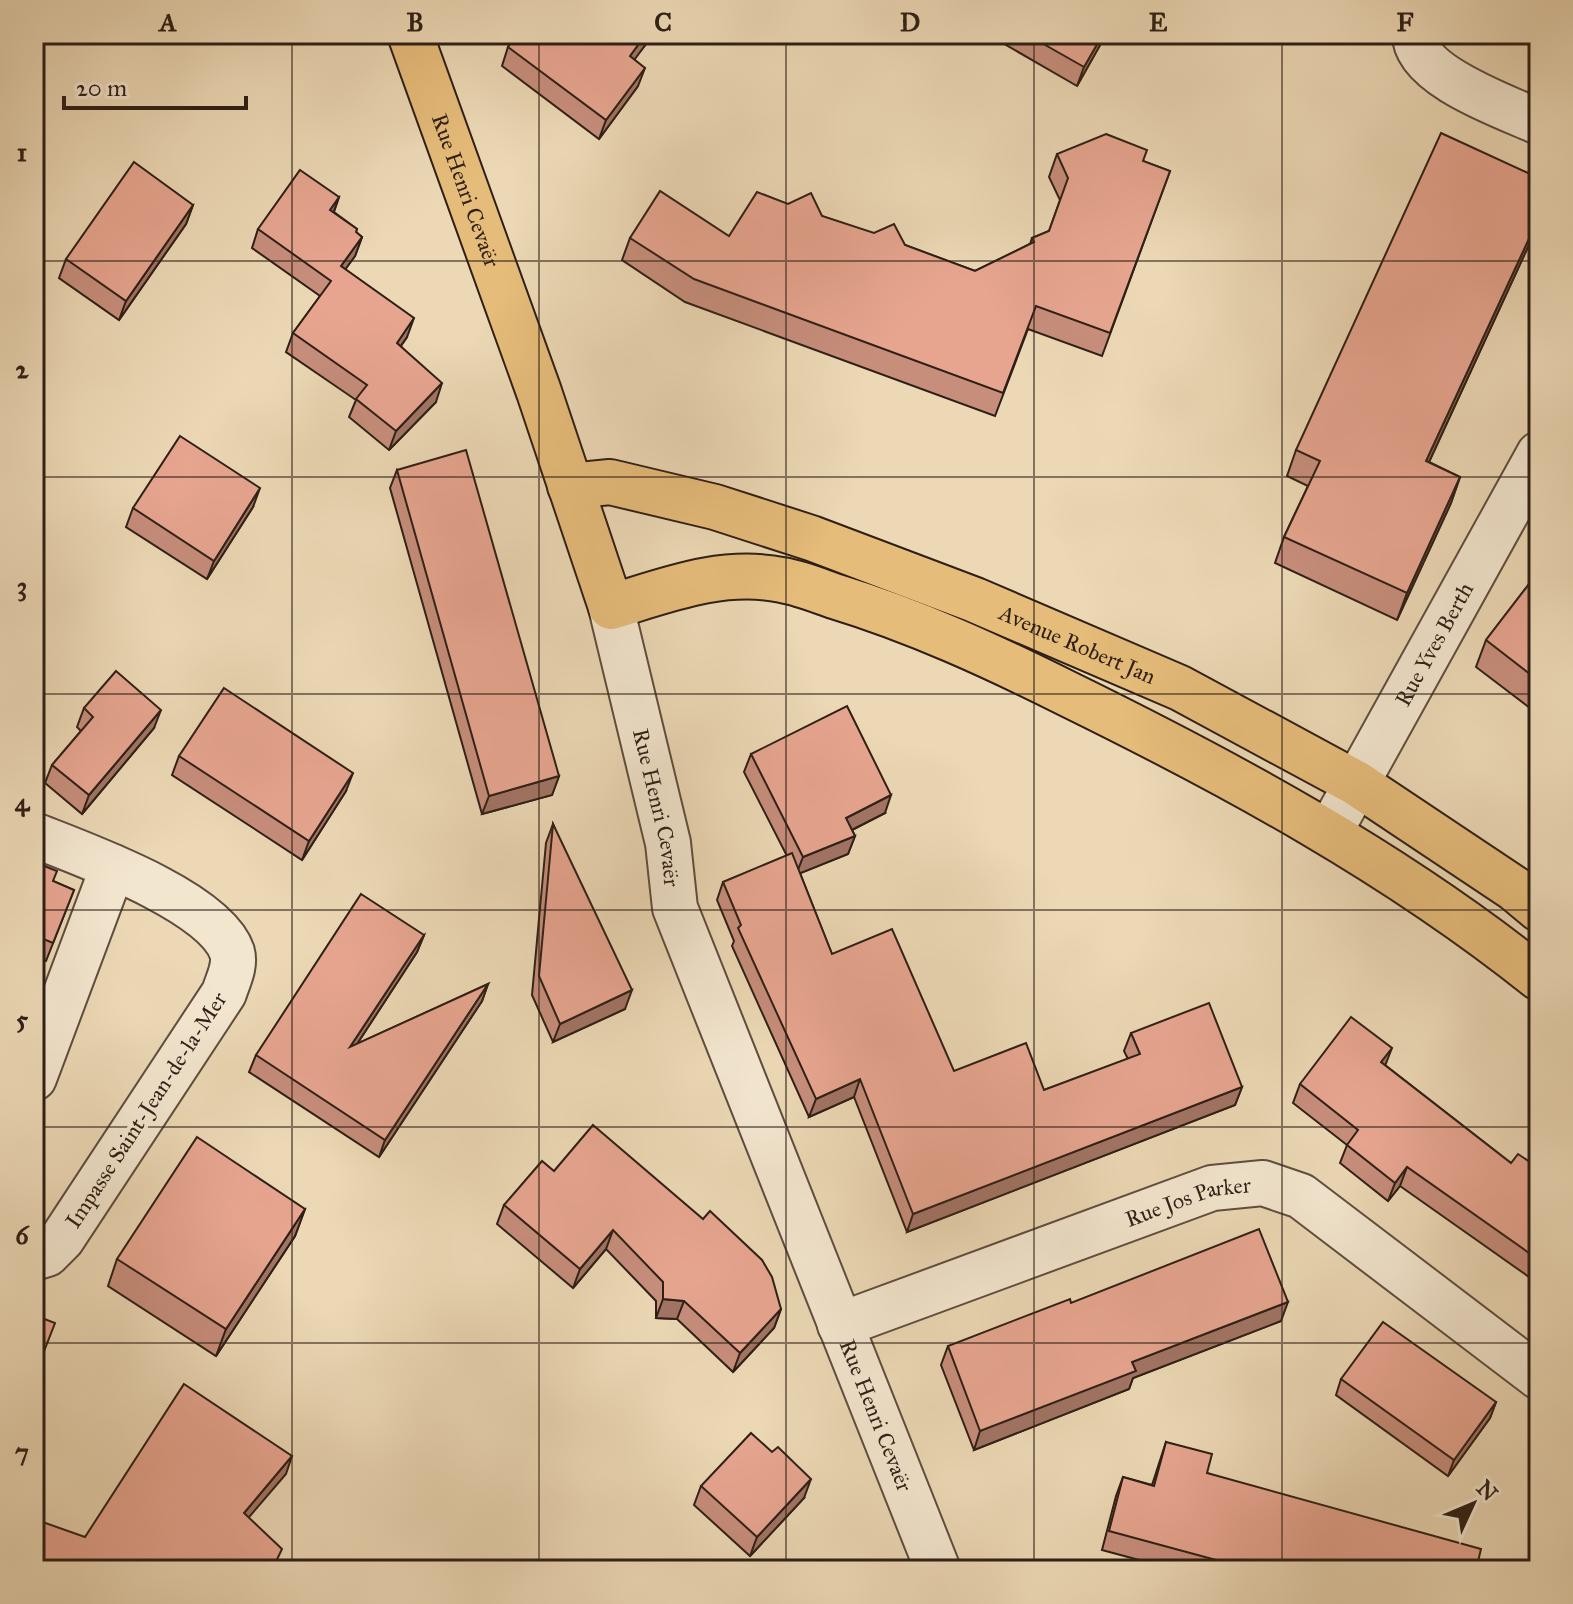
<svg xmlns="http://www.w3.org/2000/svg" width="1573" height="1604" viewBox="0 0 1573 1604" font-family="'IM FELL Great Primer',serif">
<style>
.lines{fill:none;stroke-linecap:round;stroke-linejoin:round}
.minor-casing{stroke:#5e4d3e;stroke-width:48}
.major-casing{stroke:#2e1f16;stroke-width:48}
.minor{stroke:#f3e6cf;stroke-width:44}
.major{stroke:#e6bc7a;stroke-width:44}
.wall{fill:#c78e7c;stroke:#2e1f16;stroke-width:2}
.shaded-wall{fill:#a27465;stroke:#2e1f16;stroke-width:2}
.building{fill:#e7a590;stroke:#2e1f16;stroke-width:2}
.grid{fill:none;stroke:#2e1f16;stroke-width:2;stroke-opacity:0.55}
.labels{text-anchor:middle;dominant-baseline:central;stroke-width:8;stroke-linejoin:round;paint-order:stroke}
.street-label{font-size:22px;fill:#2e1f16;stroke:#f3e6cf}
.neatline{fill:none;stroke:#2e1f16;stroke-width:3}
.grid-label{font-size:26px;text-anchor:middle;font-weight:bold;fill:#2e1f16}
</style>
<rect width="100%" height="100%" fill="#ecd8b5"/>
<filter id="stains"><feTurbulence type="fractalNoise" baseFrequency=".0025" numOctaves="4"/><feColorMatrix values="0 0 0 0 .2 0 0 0 0 .09 0 0 0 0 .02 0 0 0 .5 -.17"/></filter>
<radialGradient id="worn" r=".72"><stop offset=".6" stop-color="#630" stop-opacity="0"/><stop offset="1" stop-color="#630" stop-opacity=".3"/></radialGradient>
<g class="lines">
<!-- minor casing -->
<g class="minor-casing">
<g id="minor">
<path d="M1415,34C1414,76 1506,107 1539,122"/>
<path id="s1" d="M611,607L668,843L675,908L938,1570"/>
<path id="s2" d="M1329,833L1539,454"/>
<path d="M34,835C82,854 215,901 232,952C236,966 228,980 224,993L62,1239L47,1254L34,1258"/>
<polyline points="34,1078 113,867"/>
<path id="s3" d="M840,1325L1212,1188L1263,1183L1301,1196L1539,1377"/>
</g>
</g>
<!-- major casing -->
<g class="major-casing">
<g id="major">
<path id="s4" d="M410,34L539,392L611,607C667,590 722,568 782,580C800,583 817,590 834,596C916,621 992,656 1068,694C1233,775 1395,863 1539,978"/>
<path id="s5" d="M570,486L610,482L715,507L811,538L975,600L1180,688L1356,783L1515,889L1539,909"/>
</g>
</g>
<!-- minor -->
<use href="#minor" class="minor"/>
<!-- major -->
<use href="#major" class="major"/>
</g>
<!-- wall -->
<g class="wall">
<polygon points="518,34 649,34 646,44 634,59 638,86 599,139 502,66 508,47"/>
<polygon points="987,34 1106,34 1077,86"/>
<polygon points="1057,154 1143,161 1170,171 1102,356 1028,329 995,416 685,302 622,260 630,238 729,236 822,216 905,245 975,271 1030,244 1032,238 1049,231 1060,200 1049,177"/>
<polygon points="1539,178 1539,223 1429,462 1460,477 1451,503 1397,620 1275,563 1284,537 1308,486 1287,476 1296,450"/>
<polygon points="339,197 334,212 357,229 356,232 362,237 355,256 345,269 407,337 401,346 436,402 389,450 349,417 356,400 286,352 293,333 320,296 252,248 258,229"/>
<polygon points="193,205 186,224 119,320 59,278 66,259"/>
<polygon points="397,470 559,776 552,795 482,814 390,488"/>
<polygon points="253,507 207,579 126,527 133,508"/>
<polygon points="1539,571 1539,715 1476,667 1486,640"/>
<polygon points="84,708 154,728 82,814 45,783 52,765 81,731 77,727"/>
<polygon points="751,754 885,813 852,830 855,836 848,854 800,873 832,954 954,1071 1044,1090 1128,1059 1124,1051 1131,1033 1242,1087 1235,1105 907,1232 854,1097 809,1117 732,946 734,941 717,900 723,882 787,856 744,772"/>
<polygon points="179,756 346,791 302,860 172,775"/>
<polygon points="553,824 625,1009 553,1042 532,995 546,843"/>
<polygon points="53,881 74,890 46,961 34,956"/>
<polygon points="424,935 417,952 357,1044 488,984 482,1001 379,1157 249,1072 256,1055"/>
<polygon points="1385,1065 1511,1163 1539,1168 1539,1284 1400,1186 1388,1201 1340,1163 1347,1145 1293,1103 1300,1084"/>
<polygon points="554,1171 781,1309 774,1328 733,1372 677,1319 656,1318 656,1301 606,1249 573,1288 497,1224 504,1205"/>
<polygon points="305,1209 295,1236 216,1356 108,1286 117,1259"/>
<polygon points="1281,1321 1133,1378 1129,1389 974,1450 941,1365 948,1346"/>
<polygon points="1341,1379 1496,1402 1490,1418 1448,1476 1336,1395"/>
<polygon points="1166,1442 1207,1473 1476,1570 1176,1570 1102,1550 1116,1496 1123,1477 1152,1485"/>
<polygon points="701,1486 804,1498 750,1556 694,1505"/>
</g>
<!-- shaded-wall -->
<g class="shaded-wall">
<polygon points="646,34 649,34 646,44 623,75 630,56"/>
<polygon points="1103,34 1106,34 1103,40 1077,86 1084,67"/>
<polygon points="645,68 638,86 599,139 606,120"/>
<polygon points="339,197 332,216 330,210"/>
<polygon points="193,205 186,224 119,320 126,301"/>
<polygon points="1539,217 1539,223 1417,488 1426,461"/>
<polygon points="362,237 355,256 334,285 341,266"/>
<polygon points="414,318 407,337 390,361 397,343"/>
<polygon points="442,383 436,402 389,450 396,431"/>
<polygon points="1460,477 1451,503 1397,620 1407,593"/>
<polygon points="260,488 253,507 207,579 214,561"/>
<polygon points="161,710 154,728 82,814 89,795"/>
<polygon points="353,773 346,791 302,860 309,841"/>
<polygon points="559,776 552,795 482,814 489,796"/>
<polygon points="891,795 885,813 840,836 846,818"/>
<polygon points="855,836 848,854 796,875 803,857"/>
<polygon points="424,935 417,952 344,1064 350,1047"/>
<polygon points="488,984 482,1001 379,1157 385,1140"/>
<polygon points="632,990 625,1009 553,1042 560,1024"/>
<polygon points="1392,1048 1385,1066 1381,1062"/>
<polygon points="860,1079 854,1097 809,1117 816,1099"/>
<polygon points="1242,1087 1235,1105 907,1232 913,1214"/>
<polygon points="1407,1167 1400,1186 1388,1201 1395,1183"/>
<polygon points="305,1209 295,1236 216,1356 226,1329"/>
<polygon points="613,1230 606,1249 573,1288 580,1269"/>
<polygon points="663,1299 684,1301 677,1319 656,1318"/>
<polygon points="1288,1302 1281,1321 1133,1378 1129,1389 974,1450 980,1431 1132,1362"/>
<polygon points="781,1309 774,1328 733,1372 740,1353"/>
<polygon points="1496,1402 1490,1418 1448,1476 1454,1460"/>
<polygon points="292,1456 286,1474 238,1530 244,1513"/>
<polygon points="811,1479 804,1498 750,1556 757,1537"/>
</g>
<!-- building -->
<g class="building">
<polygon points="518,34 646,34 630,56 645,68 606,120 508,47"/>
<polygon points="1026,34 1103,34 1084,67"/>
<polygon points="1441,133 1539,178 1539,217 1426,461 1460,477 1407,593 1284,537 1320,461 1296,450"/>
<polygon points="1106,134 1147,150 1143,161 1170,171 1110,333 1036,306 1003,393 694,279 630,238 660,191 729,236 757,192 788,204 811,193 822,216 874,233 894,224 905,245 975,271 1034,242 1032,238 1049,231 1068,178 1057,154"/>
<polygon points="134,162 193,205 126,301 66,259"/>
<polygon points="300,170 339,197 330,210 357,229 356,232 362,237 341,266 414,318 397,343 442,383 396,431 356,399 367,385 293,333 331,281 258,229"/>
<polygon points="180,436 260,488 214,561 133,508"/>
<polygon points="466,450 559,776 489,796 397,470"/>
<polygon points="1539,571 1539,681 1486,640"/>
<polygon points="116,671 161,710 89,795 52,765 93,717 84,708"/>
<polygon points="224,688 353,773 309,841 179,756"/>
<polygon points="847,706 891,795 846,818 855,836 803,857 751,754"/>
<polygon points="553,824 632,990 560,1024 539,976"/>
<polygon points="792,853 832,954 892,929 954,1071 1026,1043 1044,1090 1140,1054 1131,1033 1209,1003 1242,1087 913,1214 860,1079 816,1099 738,928 741,925 723,882"/>
<polygon points="34,862 57,871 53,881 74,890 53,943 41,938 34,955"/>
<polygon points="361,894 424,935 350,1047 488,984 385,1140 256,1055"/>
<polygon points="1351,1017 1392,1048 1381,1062 1511,1163 1518,1154 1539,1168 1539,1260 1407,1167 1395,1183 1347,1145 1358,1130 1300,1084"/>
<polygon points="593,1125 703,1219 710,1211 762,1260 772,1277 781,1309 740,1353 684,1301 663,1299 663,1282 613,1230 580,1269 504,1205 542,1161 554,1171"/>
<polygon points="197,1137 305,1209 226,1329 117,1259"/>
<polygon points="1259,1229 1288,1302 1132,1362 1136,1371 980,1431 948,1346 1070,1299 1071,1303"/>
<polygon points="34,1315 55,1323 34,1377"/>
<polygon points="1383,1322 1496,1402 1454,1460 1341,1379"/>
<polygon points="184,1384 292,1456 244,1513 282,1549 272,1570 34,1570 34,1519 85,1537"/>
<polygon points="751,1433 772,1452 778,1447 811,1479 757,1537 701,1486"/>
<polygon points="1166,1442 1212,1454 1207,1473 1481,1549 1476,1570 1253,1570 1109,1531 1123,1477 1154,1486"/>
</g>
<!-- grid -->
<path class="grid" d="M292,34V1570M539,34V1570M786,34V1570M1034,34V1570M1282,34V1570M34,261H1539M34,477H1539M34,694H1539M34,910H1539M34,1127H1539M34,1343H1539"/>
<g class="labels">
<!-- street labels -->
<g class="street-label">
<text stroke="none"><textPath href="#s4" startOffset="166">Rue Henri Cevaër</textPath></text>
<text stroke="none"><textPath href="#s2" startOffset="216">Rue Yves Berth</textPath></text>
<text stroke="none"><textPath href="#s5" startOffset="536">Avenue Robert Jan</textPath></text>
<text stroke="none"><textPath href="#s1" startOffset="206">Rue Henri Cevaër</textPath></text>
<text transform="translate(146 1110) rotate(-57)">Impasse Saint-Jean-de-la-Mer</text>
<text stroke="none"><textPath href="#s3" startOffset="370">Rue Jos Parker</textPath></text>
<text stroke="none"><textPath href="#s1" startOffset="854">Rue Henri Cevaër</textPath></text>
</g>
</g>
<!-- margin -->
<rect width="1573" height="1604" fill="none" stroke="#ecd8b5" stroke-width="88"/>
<!-- north arrow -->
<g transform="translate(1473 1504) rotate(46)" stroke="#f3e6cf" stroke-width="6" paint-order="stroke">
<path d="M0-6L14 30L0 20L-14 30Z" fill="#2e1f16"/>
<text y="-12" font-size="22" font-weight="bold" text-anchor="middle" fill="#2e1f16">N</text>
</g>
<!-- scale -->
<path d="M64 96v12h182v-12" fill="none" stroke="#2e1f16" stroke-width="4"/>
<text x="76" y="96" font-size="24" fill="#2e1f16" stroke="#f3e6cf" stroke-width="6" paint-order="stroke">20 m</text>
<rect x="44" y="44" width="1485" height="1516" class="neatline"/>
<g class="grid-label">
<text x="168" y="31">A</text>
<text x="415" y="31">B</text>
<text x="663" y="31">C</text>
<text x="910" y="31">D</text>
<text x="1158" y="31">E</text>
<text x="1405" y="31">F</text>
<text x="22" y="161">1</text>
<text x="22" y="378">2</text>
<text x="22" y="595">3</text>
<text x="22" y="811">4</text>
<text x="22" y="1028">5</text>
<text x="22" y="1244">6</text>
<text x="22" y="1461">7</text>
</g>
<rect width="100%" height="100%" filter="url(#stains)"/>
<rect width="100%" height="100%" fill="url(#worn)"/>
</svg>
